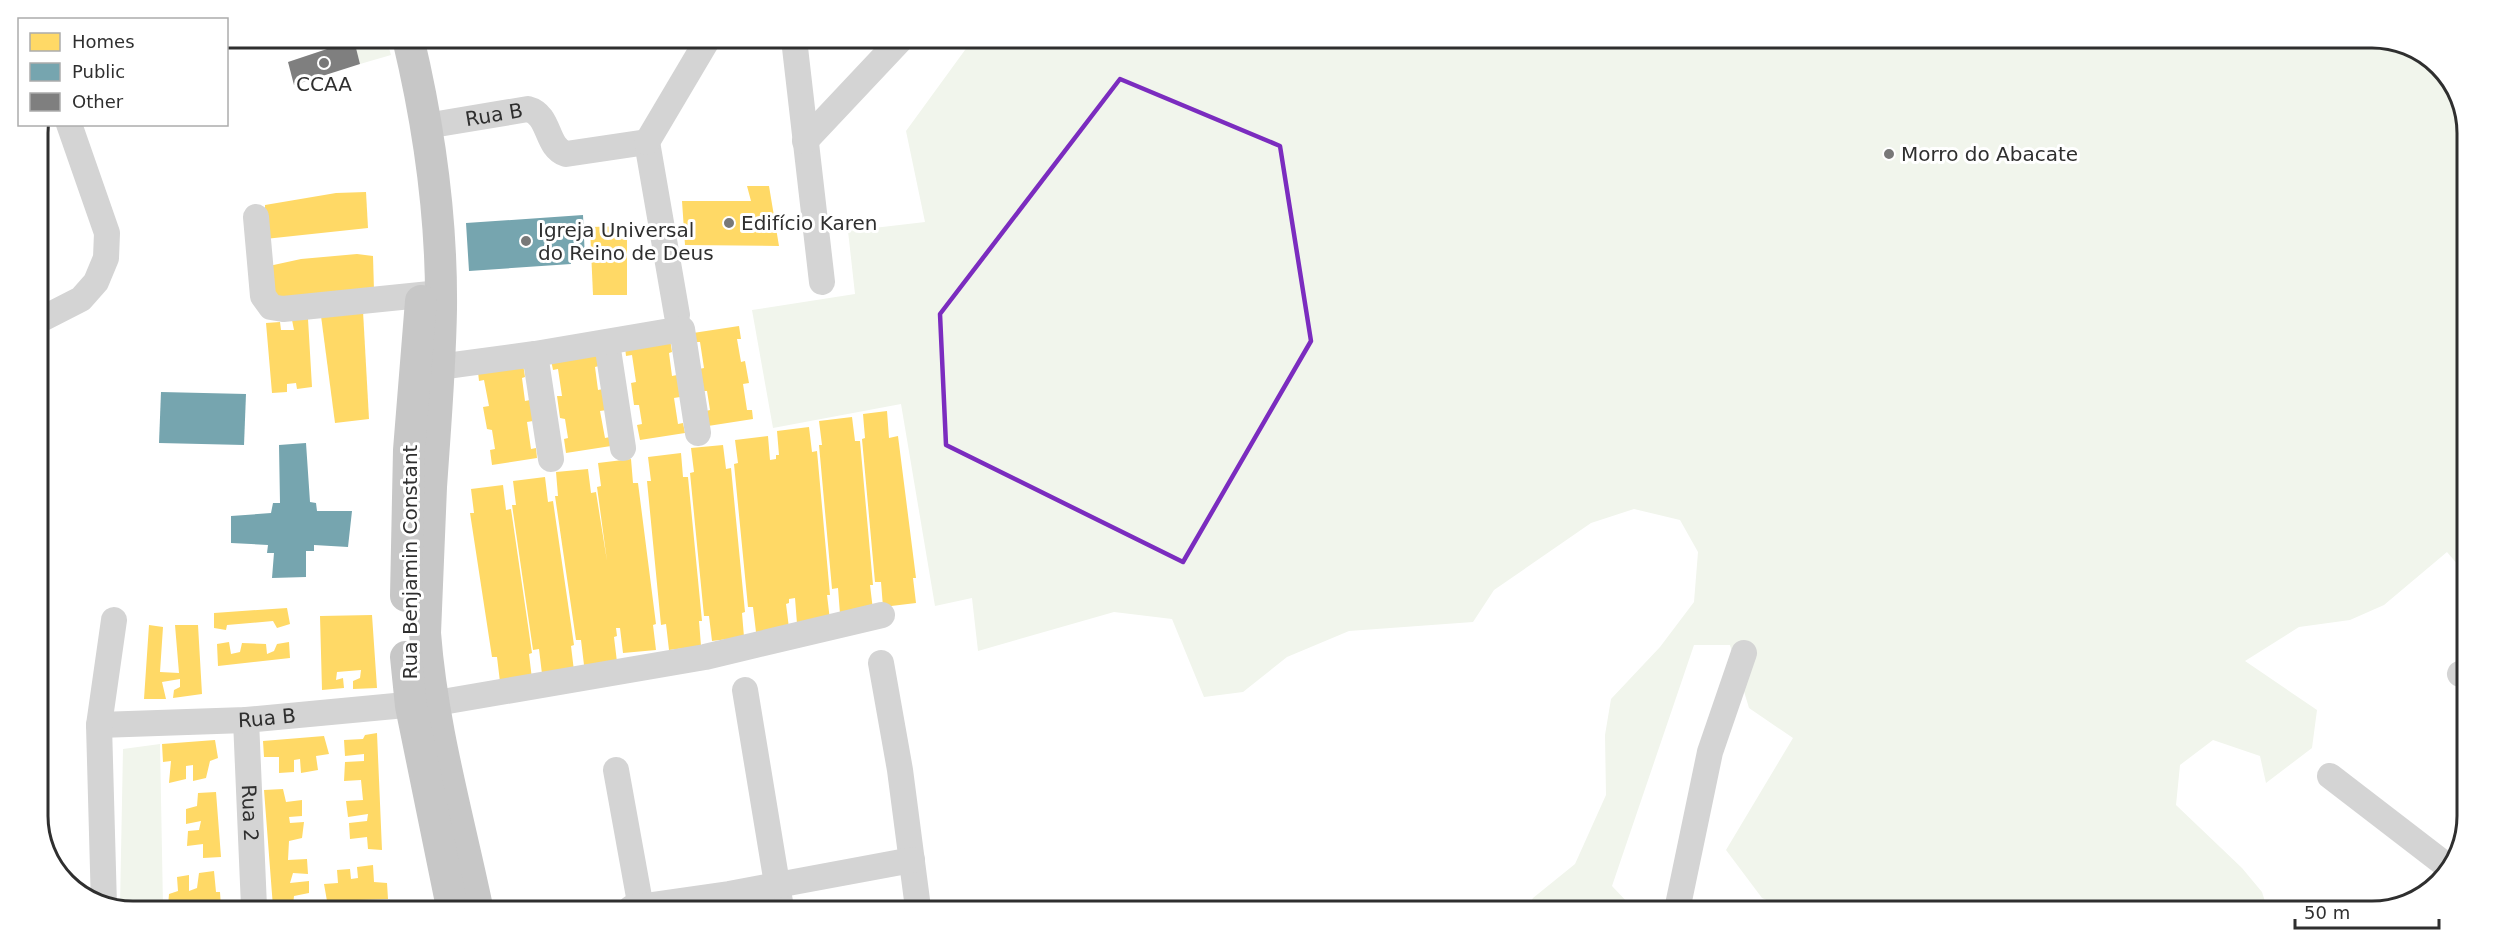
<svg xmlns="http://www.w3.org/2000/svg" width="2505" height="949" viewBox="0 0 2505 949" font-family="'DejaVu Sans',sans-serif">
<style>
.green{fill:#f1f5ec}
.homes{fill:#ffd966}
.public{fill:#76a5af}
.building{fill:#7f7f7f}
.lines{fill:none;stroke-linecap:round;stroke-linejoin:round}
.minor{stroke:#d4d4d4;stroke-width:26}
.major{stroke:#c7c7c7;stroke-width:32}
.marked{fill:none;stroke:#7b2cbf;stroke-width:4.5;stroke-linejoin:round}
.poi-dot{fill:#787878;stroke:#fff;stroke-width:2}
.labels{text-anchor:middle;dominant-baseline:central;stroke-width:6;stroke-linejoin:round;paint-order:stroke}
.poi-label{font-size:20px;fill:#2f2f2f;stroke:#fff;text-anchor:start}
.street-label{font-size:20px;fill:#2f2f2f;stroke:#fff}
.rim{fill:none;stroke:#2f2f2f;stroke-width:3}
</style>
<rect width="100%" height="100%" fill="#fff"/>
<!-- green -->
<g class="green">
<polygon points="360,38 386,38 391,55 360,64 354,40"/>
<polygon points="973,39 2403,43 2448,75 2467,127 2464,572 2447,552 2384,605 2350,620 2299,627 2245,661 2317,710 2312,748 2266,783 2260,756 2213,740 2180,765 2176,805 2242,868 2262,892 2268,911 1789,910 1762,898 1726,850 1793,738 1749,708 1730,645 1694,645 1612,886 1630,905 1625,910 1526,910 1533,898 1575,864 1606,795 1605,735 1611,699 1660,647 1694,602 1698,552 1680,520 1634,509 1591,523 1494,590 1473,622 1349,631 1287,657 1243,692 1204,697 1172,619 1114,612 978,651 972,598 935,606 901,404 773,428 752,310 855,294 848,231 925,222 906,131"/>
<polygon points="160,744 163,906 120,906 123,749"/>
</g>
<!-- homes -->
<g class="homes">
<polygon points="747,186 769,186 779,246 685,245 682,201 751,201"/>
<polygon points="366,192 368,228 265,239 265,205 336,193"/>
<polygon points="627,226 627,295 593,295 590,227"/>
<polygon points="357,254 373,256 374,291 273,298 269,266 301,259"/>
<polygon points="363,311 369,419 335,423 321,316"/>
<polygon points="308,319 312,387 297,389 296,383 287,384 287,392 272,393 266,323 280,322 281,330 294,330 292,320"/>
<polygon points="739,326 741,339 737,339 741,362 745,361 749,383 743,384 747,410 752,410 753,419 708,426 706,411 710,410 707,391 703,391 699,369 704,368 700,342 695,342 693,333"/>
<polygon points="670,339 672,352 669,353 672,376 677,375 680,397 674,398 678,424 683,423 685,433 640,440 637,425 642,424 639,405 634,405 631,383 636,382 632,355 626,356 625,347"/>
<polygon points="597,353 599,366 595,367 598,390 603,389 607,410 600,411 605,438 610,437 611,446 566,453 564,439 568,438 565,419 560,418 557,396 562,396 558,369 553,370 551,360"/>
<polygon points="523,364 525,377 522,378 525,401 530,400 533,421 527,422 531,449 536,448 537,458 492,465 490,450 495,449 492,430 487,429 483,407 489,406 484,380 479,381 478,372"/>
<polygon points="887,411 889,438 898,436 916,578 913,578 916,603 883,607 881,582 875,582 862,439 865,438 863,414"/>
<polygon points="852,417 855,441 860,441 873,585 870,585 873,610 840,614 838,588 832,589 819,445 822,445 819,421"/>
<polygon points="809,427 812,452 817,451 830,595 827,595 830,620 797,624 795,598 789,599 789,603 786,604 789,628 756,632 753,607 748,607 734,464 738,463 735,440 768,436 770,460 776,459 776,455 779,455 777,431"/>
<polygon points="723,445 726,469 731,468 745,612 742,613 744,637 712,641 709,616 704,616 690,473 694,472 691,448"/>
<polygon points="681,453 683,477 688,477 702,621 699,621 701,646 669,650 666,624 661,625 647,481 651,481 648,457"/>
<polygon points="631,459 633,483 638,483 656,624 653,625 656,650 623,653 620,628 616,628 617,636 614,637 617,662 584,665 581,640 576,640 555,496 558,496 556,472 588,469 591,493 596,492 607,561 597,487 601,486 598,463"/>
<polygon points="545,477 548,502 553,501 574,645 571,646 574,671 542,674 539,649 533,650 512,505 516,505 513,481"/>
<polygon points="503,485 506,510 511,509 532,653 529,654 532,679 500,682 497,657 492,657 470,513 474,513 471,489"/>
<polygon points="287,608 290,624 277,628 273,621 227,625 226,630 214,628 214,613"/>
<polygon points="372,615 377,688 353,689 353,681 360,678 361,670 337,672 336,680 343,678 344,688 322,690 320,616"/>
<polygon points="149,625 163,627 160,672 179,673 175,625 198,625 202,694 173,698 174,690 180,687 180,679 162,682 166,699 144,699"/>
<polygon points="229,642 231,654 240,652 242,643 266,644 267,654 274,651 277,644 289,642 290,658 218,666 217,644"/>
<polygon points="377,733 382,850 368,849 367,837 350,839 349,823 367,821 368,814 348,817 346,801 363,800 361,780 344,781 345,762 364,761 364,754 345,756 344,740 363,739 365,735"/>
<polygon points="324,736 329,754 316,756 318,770 301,773 300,759 294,760 294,772 279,773 279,757 264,757 263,741"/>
<polygon points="215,740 218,758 210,761 206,778 193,781 193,765 186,766 186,779 169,783 171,761 163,762 162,744"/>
<polygon points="283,789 286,802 302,800 302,816 289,817 290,823 304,822 302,838 289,841 288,860 307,859 308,874 293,873 290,883 309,881 309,893 294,896 293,905 273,907 264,790"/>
<polygon points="216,792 221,857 203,858 203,844 187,846 188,831 199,830 201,821 186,824 186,809 197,806 198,793"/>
<polygon points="373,865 374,882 387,883 388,899 327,901 324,884 338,883 337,870 350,869 351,879 358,878 357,867"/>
<polygon points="214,871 216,892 220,892 221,907 168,906 169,894 178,891 177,877 189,875 189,891 197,888 199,873"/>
</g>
<!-- public -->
<g class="public">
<polygon points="583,215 585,259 570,259 571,264 469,271 466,223"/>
<polygon points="161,392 246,394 244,445 159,443"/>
<polygon points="306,443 310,502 316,503 317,511 352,511 348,547 314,545 314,551 306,551 306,577 272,578 274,553 267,553 268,545 231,543 231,516 271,513 273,503 280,503 279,445"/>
</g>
<!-- building -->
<polygon class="building" points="354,40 360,64 294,85 288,62"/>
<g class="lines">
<!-- minor -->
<g class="minor">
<polyline points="794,39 822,282"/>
<path id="s1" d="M426,126L528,109C551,115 545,147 566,154L647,142"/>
<polyline points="805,141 901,39"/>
<polyline points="647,142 677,315"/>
<polyline points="647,142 708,39"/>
<polyline points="256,217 263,296 271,307 283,309 440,293"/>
<polyline points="38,321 81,299 96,282 106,258 107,233 69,124"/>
<polyline points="607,343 623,448"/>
<polyline points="535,354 551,459"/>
<polyline points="439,367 535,354 682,329 698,433"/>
<polyline points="881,663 900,770 918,908"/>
<polyline points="2460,674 2464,672"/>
<polyline points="745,690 781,908"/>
<path id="s2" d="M246,720L254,907"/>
<path id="s3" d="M99,725L246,720L448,701L705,657L882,615"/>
<polyline points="616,770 641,908"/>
<polyline points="2330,776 2447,866"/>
<polyline points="104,906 99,725 114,620"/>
<polyline points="631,908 729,894 912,860"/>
<polyline points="1677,910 1710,752 1744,653"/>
</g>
<!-- major -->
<g class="major">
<path d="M408,38C429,126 442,218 441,309C440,369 435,428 431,487C429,536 427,584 425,633C432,726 458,816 477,907"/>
<polyline points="406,596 409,450 421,301"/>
<polyline points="406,657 411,706 452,907"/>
</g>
</g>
<!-- marked area -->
<path class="marked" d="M1120,79L1280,146L1311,341L1183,562L946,445L940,314Z"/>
<!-- markers -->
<g class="poi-dot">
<circle cx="324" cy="63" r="6"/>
<circle cx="1889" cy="154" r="6"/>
<circle cx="729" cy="223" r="6"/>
<circle cx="526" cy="241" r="6"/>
</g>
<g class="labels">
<!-- poi labels -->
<g class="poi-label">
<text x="324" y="84" text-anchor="middle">CCAA</text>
<text x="1901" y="154">Morro do Abacate</text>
<text x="741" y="223">Edifício Karen</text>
<text x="538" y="230">Igreja Universal<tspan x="538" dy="23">do Reino de Deus</tspan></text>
</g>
<!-- street labels -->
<g class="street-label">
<text stroke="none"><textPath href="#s1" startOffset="69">Rua B</textPath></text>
<text transform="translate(410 562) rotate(-90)">Rua Benjamin Constant</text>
<text stroke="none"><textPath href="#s3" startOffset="168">Rua B</textPath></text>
<text stroke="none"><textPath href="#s2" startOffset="93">Rua 2</textPath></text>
</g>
</g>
<!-- crop -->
<path d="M0 0H2505V949H0ZM133 48H2372A85 85 0 0 1 2457 133V816A85 85 0 0 1 2372 901H133A85 85 0 0 1 48 816V133A85 85 0 0 1 133 48Z" fill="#fff" fill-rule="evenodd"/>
<path class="rim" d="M133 48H2372A85 85 0 0 1 2457 133V816A85 85 0 0 1 2372 901H133A85 85 0 0 1 48 816V133A85 85 0 0 1 133 48Z"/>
<!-- legend -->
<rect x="18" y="18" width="210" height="108" fill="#ffffff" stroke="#acacac" stroke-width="1.5"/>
<rect x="30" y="33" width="30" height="18" fill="#ffd966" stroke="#acacac" stroke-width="1.5"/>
<text x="72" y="48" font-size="18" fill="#2f2f2f">Homes</text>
<rect x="30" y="63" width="30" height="18" fill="#76a5af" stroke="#acacac" stroke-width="1.5"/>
<text x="72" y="78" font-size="18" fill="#2f2f2f">Public</text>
<rect x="30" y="93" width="30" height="18" fill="#7f7f7f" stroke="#acacac" stroke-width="1.5"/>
<text x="72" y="108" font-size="18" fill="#2f2f2f">Other</text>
<!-- scale -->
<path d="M2295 919v9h144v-9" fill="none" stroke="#2f2f2f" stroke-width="3"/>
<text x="2304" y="919" font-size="18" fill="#2f2f2f" stroke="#ffffff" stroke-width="4.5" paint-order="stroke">50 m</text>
</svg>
